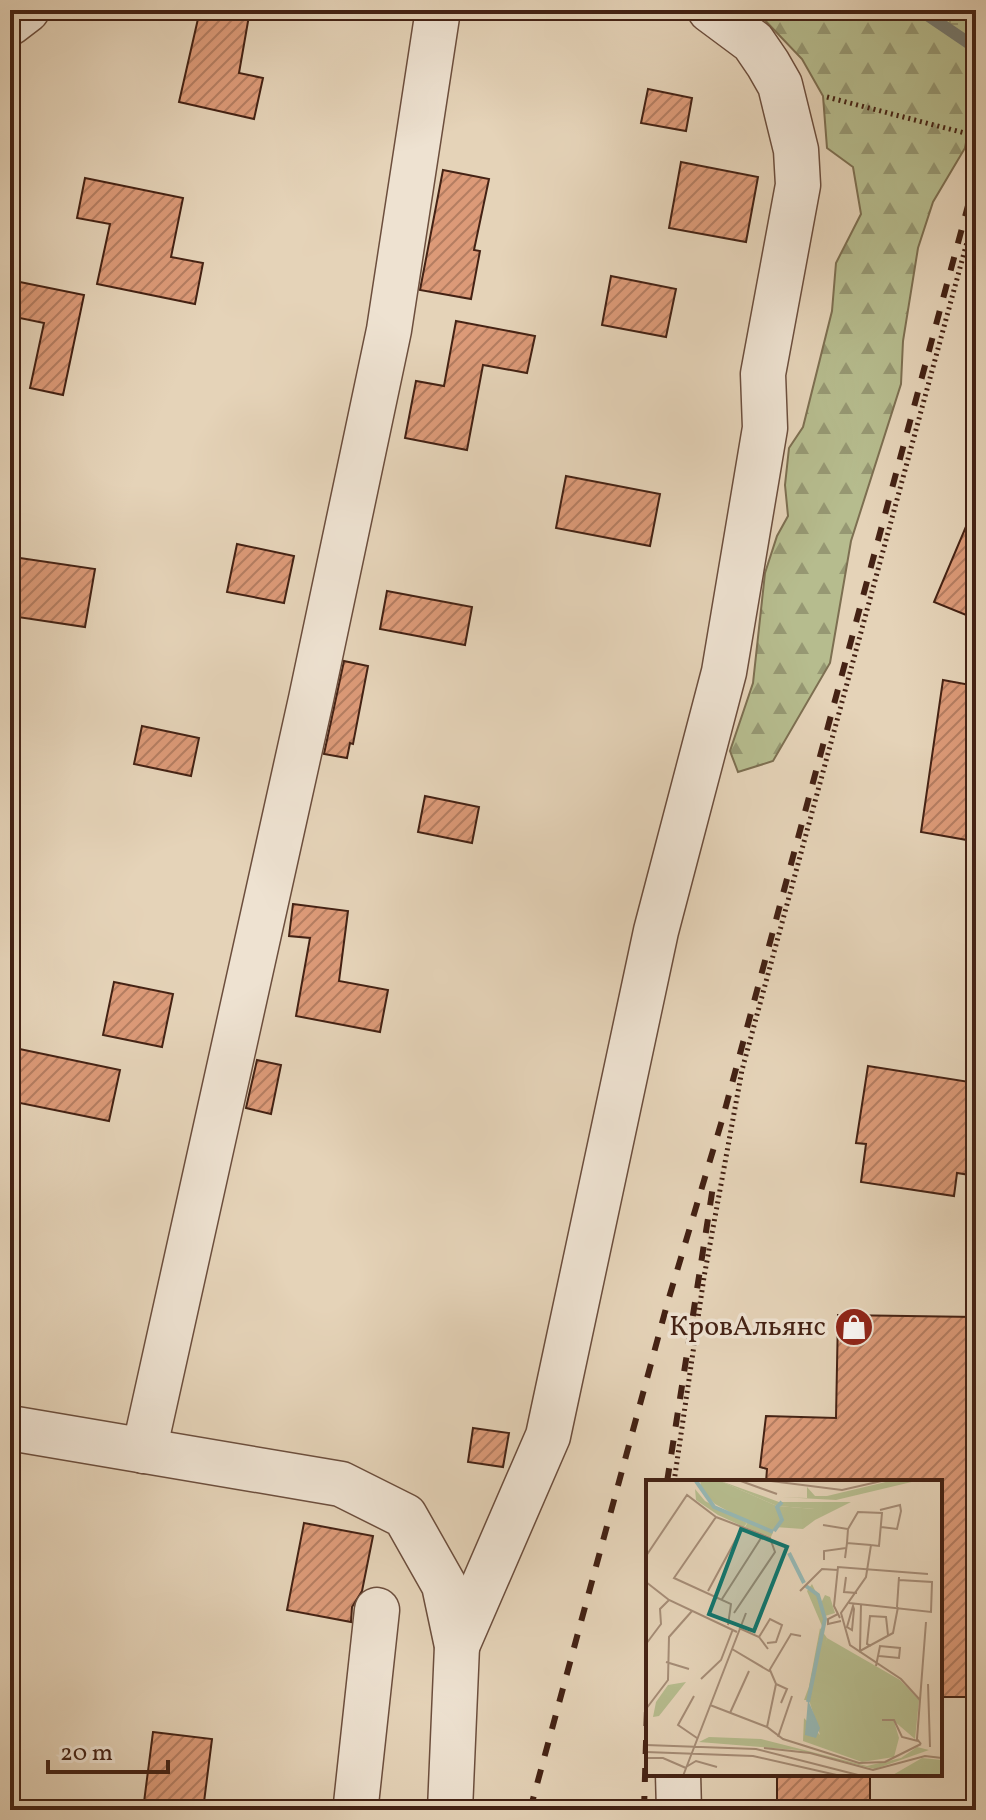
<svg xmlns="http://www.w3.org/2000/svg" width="986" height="1820" viewBox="0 0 986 1820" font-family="Vollkorn,serif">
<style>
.forest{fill:url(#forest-firs);stroke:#7d6f51;stroke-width:2}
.wetland{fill:url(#wetland-marsh);stroke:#7d6f51;stroke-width:2}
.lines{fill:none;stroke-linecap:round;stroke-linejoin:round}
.stream{stroke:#757b73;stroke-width:12}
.building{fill:url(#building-hatch);stroke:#442214;stroke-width:2}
.minor-casing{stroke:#6c4e3d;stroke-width:47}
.path{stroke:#442214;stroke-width:5;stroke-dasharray:2 4;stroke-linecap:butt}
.minor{stroke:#eee2d1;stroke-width:44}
.rail{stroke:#442214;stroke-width:6;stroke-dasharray:14 14;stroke-linecap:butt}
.labels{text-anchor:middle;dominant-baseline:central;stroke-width:7;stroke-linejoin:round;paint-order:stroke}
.poi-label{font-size:28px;fill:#442214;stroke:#eee2d1;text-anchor:end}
.inset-river{fill:none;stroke:#96b7b3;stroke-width:4}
.inset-road{fill:none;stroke:#a58c76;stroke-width:2}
.view{fill:#0f766e;fill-opacity:0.15;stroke:#0f766e;stroke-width:4}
.inset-edge{fill:none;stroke:#442214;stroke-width:4}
</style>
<defs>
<pattern id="forest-firs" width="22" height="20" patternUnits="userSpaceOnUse" patternTransform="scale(2)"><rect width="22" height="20" fill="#b6bc8e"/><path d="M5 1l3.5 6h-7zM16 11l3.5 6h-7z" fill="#969873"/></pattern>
<pattern id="wetland-marsh" width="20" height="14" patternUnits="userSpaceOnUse" patternTransform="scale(2)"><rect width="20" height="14" fill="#b6bc8e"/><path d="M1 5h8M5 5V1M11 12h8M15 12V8" fill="none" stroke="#969873"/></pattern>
<pattern id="building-hatch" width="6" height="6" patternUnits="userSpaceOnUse" patternTransform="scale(2)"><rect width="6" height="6" fill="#dc9a78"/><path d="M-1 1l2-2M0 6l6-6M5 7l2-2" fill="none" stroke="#b47d61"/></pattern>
</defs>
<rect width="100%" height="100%" fill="#e5d3b8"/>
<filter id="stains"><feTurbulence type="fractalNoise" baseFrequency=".0025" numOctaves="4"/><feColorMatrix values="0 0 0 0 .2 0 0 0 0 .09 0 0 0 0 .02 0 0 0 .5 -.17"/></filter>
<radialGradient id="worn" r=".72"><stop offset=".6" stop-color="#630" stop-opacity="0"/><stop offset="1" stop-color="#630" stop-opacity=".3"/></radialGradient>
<!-- forest -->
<polygon class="forest" points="755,10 920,10 976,48 976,91 965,148 933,202 918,248 903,341 901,384 851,541 830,663 773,761 738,772 730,751 753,683 765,573 777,536 788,516 785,485 789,448 803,427 832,311 836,263 861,214 853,167 827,148 823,96 802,59"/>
<!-- wetland -->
<polygon class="wetland" points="920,10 976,10 976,48"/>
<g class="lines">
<!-- stream -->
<polyline class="stream" points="920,10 976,48"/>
</g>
<!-- building -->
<g class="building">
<polygon points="200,10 250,10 239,73 263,78 254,119 179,102"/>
<polygon points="648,89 692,98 686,131 641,123"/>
<polygon points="681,162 758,177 746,242 669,228"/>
<polygon points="443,170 489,179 474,250 480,251 471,299 420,290"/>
<polygon points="85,178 183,198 171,257 203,263 195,304 97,284 110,224 77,218"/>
<polygon points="611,276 676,289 666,337 602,325"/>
<polygon points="10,280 84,295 63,395 30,388 44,323 10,316"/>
<polygon points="456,321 535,336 527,373 483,365 467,450 405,438 416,381 444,386"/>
<polygon points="566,476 660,494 650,546 556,528"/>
<polygon points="976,503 976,619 934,602"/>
<polygon points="237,544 294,556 284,603 227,592"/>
<polygon points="20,558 95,569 85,627 11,616"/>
<polygon points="387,591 472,607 465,645 380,629"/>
<polygon points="344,661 368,666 353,744 350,743 347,758 324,754"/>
<polygon points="943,680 976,686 976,783 967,840 921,832"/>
<polygon points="142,726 199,738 191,776 134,764"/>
<polygon points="425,796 479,807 472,843 418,832"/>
<polygon points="293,904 348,911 339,981 388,990 380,1032 296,1016 310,938 289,936"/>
<polygon points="114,982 173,994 162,1047 103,1035"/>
<polygon points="10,1047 120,1070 109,1121 10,1101"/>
<polygon points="257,1060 281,1065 271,1114 246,1108"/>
<polygon points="868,1066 976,1083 976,1176 957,1173 954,1196 861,1182 866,1144 856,1143"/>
<polygon points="838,1315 976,1317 976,1697 940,1697 940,1482 766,1482 767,1469 760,1467 766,1416 836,1418"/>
<polygon points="473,1428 509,1433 503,1467 468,1462"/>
<polygon points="304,1523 373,1536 362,1591 352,1607 351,1622 287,1610"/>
<polygon points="153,1732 212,1739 203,1810 143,1810"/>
<rect x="777" y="1774" width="93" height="36"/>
</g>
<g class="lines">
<!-- minor casing -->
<g class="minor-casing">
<g id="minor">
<polyline points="10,23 27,10"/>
<polyline points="10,1428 341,1484 405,1516 444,1585 457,1646 450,1810"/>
<polyline points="144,1451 311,699 389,330 438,10"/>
<polyline points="457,1646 548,1436 656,931 724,672 765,428 763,374 798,185 796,150 780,85 768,64 753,42 710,10"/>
<polyline points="678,1774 679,1810"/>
<polyline points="359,1810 356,1804 377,1610"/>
</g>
</g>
<!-- path -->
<g class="path">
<polyline points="827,97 976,136"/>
<polyline points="674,1482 704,1277 742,1070 976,209"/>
</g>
<!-- minor -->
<use href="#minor" class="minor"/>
<!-- rail -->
<g class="rail">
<polyline points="667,1482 714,1180"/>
<polyline points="530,1810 668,1301 723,1117 976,176"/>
<polyline points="644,1810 648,1675"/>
</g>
</g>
<!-- icons -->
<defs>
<g id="shop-disc" transform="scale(2)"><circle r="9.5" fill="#8f2418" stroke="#eee2d1"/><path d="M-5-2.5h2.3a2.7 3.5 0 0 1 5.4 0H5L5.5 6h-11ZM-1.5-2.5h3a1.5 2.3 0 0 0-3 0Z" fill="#fff"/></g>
</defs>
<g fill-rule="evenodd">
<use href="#shop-disc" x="854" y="1327"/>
</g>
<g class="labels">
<!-- poi labels -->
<g class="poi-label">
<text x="826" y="1327">КровАльянс</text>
</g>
</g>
<!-- overview -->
<g transform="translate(646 1480)">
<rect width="296" height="296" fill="#e5d3b8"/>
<path d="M72,0L133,22H205L169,40V29L131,26ZM248,0H274L190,20L135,17L161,18V7L169,16H181ZM63,257L115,259L221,286L255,278L271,267L283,270L229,289L151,270L53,262ZM276,278L296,280V296H245Z" fill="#b6bc8e"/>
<path d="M49,9L59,21L101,43L98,47L72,35L50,20ZM166,104L175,123L179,115L184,117L189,133L179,136L176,146L161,111ZM181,158L254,200L273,220L269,259L248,241L253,258L248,277L216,282L157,261L158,238L174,255L163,220H158ZM40,202L13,236L7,237L10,222L22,205Z" fill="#b6bc8e"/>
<path d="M174,148L181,158L169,204L163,206Z" fill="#b6bc8e"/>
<path d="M54,0H72L131,26L169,29V40L157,49L129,47L125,57L99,47L102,42L69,24L56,11Z" fill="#b6bc8e"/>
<path d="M162,220L174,248L170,258L159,255Z" fill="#96b7b3"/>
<path class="inset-river" d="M50,1L68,27L127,52M128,51L136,40L131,27L136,22M143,73L158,103M160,106L172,115L179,139L162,222"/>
<path class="inset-road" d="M92,0L131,14M117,0L196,10L240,0M234,30L254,25L255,31L251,49L235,47M177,45L202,49L201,63M202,49L212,32L236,33L233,66L225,65L220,97L195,133L204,165L255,199L274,220M0,76L41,15L70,37M199,78L201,63L225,65M178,80V71L200,68M200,97L198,112L211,113M0,102L23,120L91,152M62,111L95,50M154,111L176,89L192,90M76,119L117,55L124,58L129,72L88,133M203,123L285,132L286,102L253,100M215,124L214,171L247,153L252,127M207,126L208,129L206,150L201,147ZM251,127L253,97M192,134L182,139V144L195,141M194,138L188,126L192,87L282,94M82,145L85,124L28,98L70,37L117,55M93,148L113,157L122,169M113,157L124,139L136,145L130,162L121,163M0,164L15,144L14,129L23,120M225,166L221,164L224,136L240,137L242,155M86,169L123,191L145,154L155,156M20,182L43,189M230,186L234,166L254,168L253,178L233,176M124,190L130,204L141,209L135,223M55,199L75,180L87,149M282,204L284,267M48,216L32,245L51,258M64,225L121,247L137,259L213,283L239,282L275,264M0,229L22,200L23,157L46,131M84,233L103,191M236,240H248L256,257L272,261M121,247L130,204M132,257L146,216M275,264L271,259L280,142M0,265L110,269L216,296M118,268L164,273L227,290L279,276L296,278M0,272L107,276L195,296M0,278H17L40,288M40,287L50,281L71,287M37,296L100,133"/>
<path class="view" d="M95,49L141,67L108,151L63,134Z"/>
<rect width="296" height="296" class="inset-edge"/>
</g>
<!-- margin -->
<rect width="986" height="1820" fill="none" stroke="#e5d3b8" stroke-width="40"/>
<rect x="12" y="12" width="962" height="1796" fill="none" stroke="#442214" stroke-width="4"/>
<rect x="20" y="20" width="946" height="1780" fill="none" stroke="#442214" stroke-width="2"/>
<!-- scale -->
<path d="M48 1760v12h120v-12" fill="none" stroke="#442214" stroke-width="4"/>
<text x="60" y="1760" font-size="24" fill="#442214" stroke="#eee2d1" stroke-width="6" paint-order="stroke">20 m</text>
<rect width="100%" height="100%" filter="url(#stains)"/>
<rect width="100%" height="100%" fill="url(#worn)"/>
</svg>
